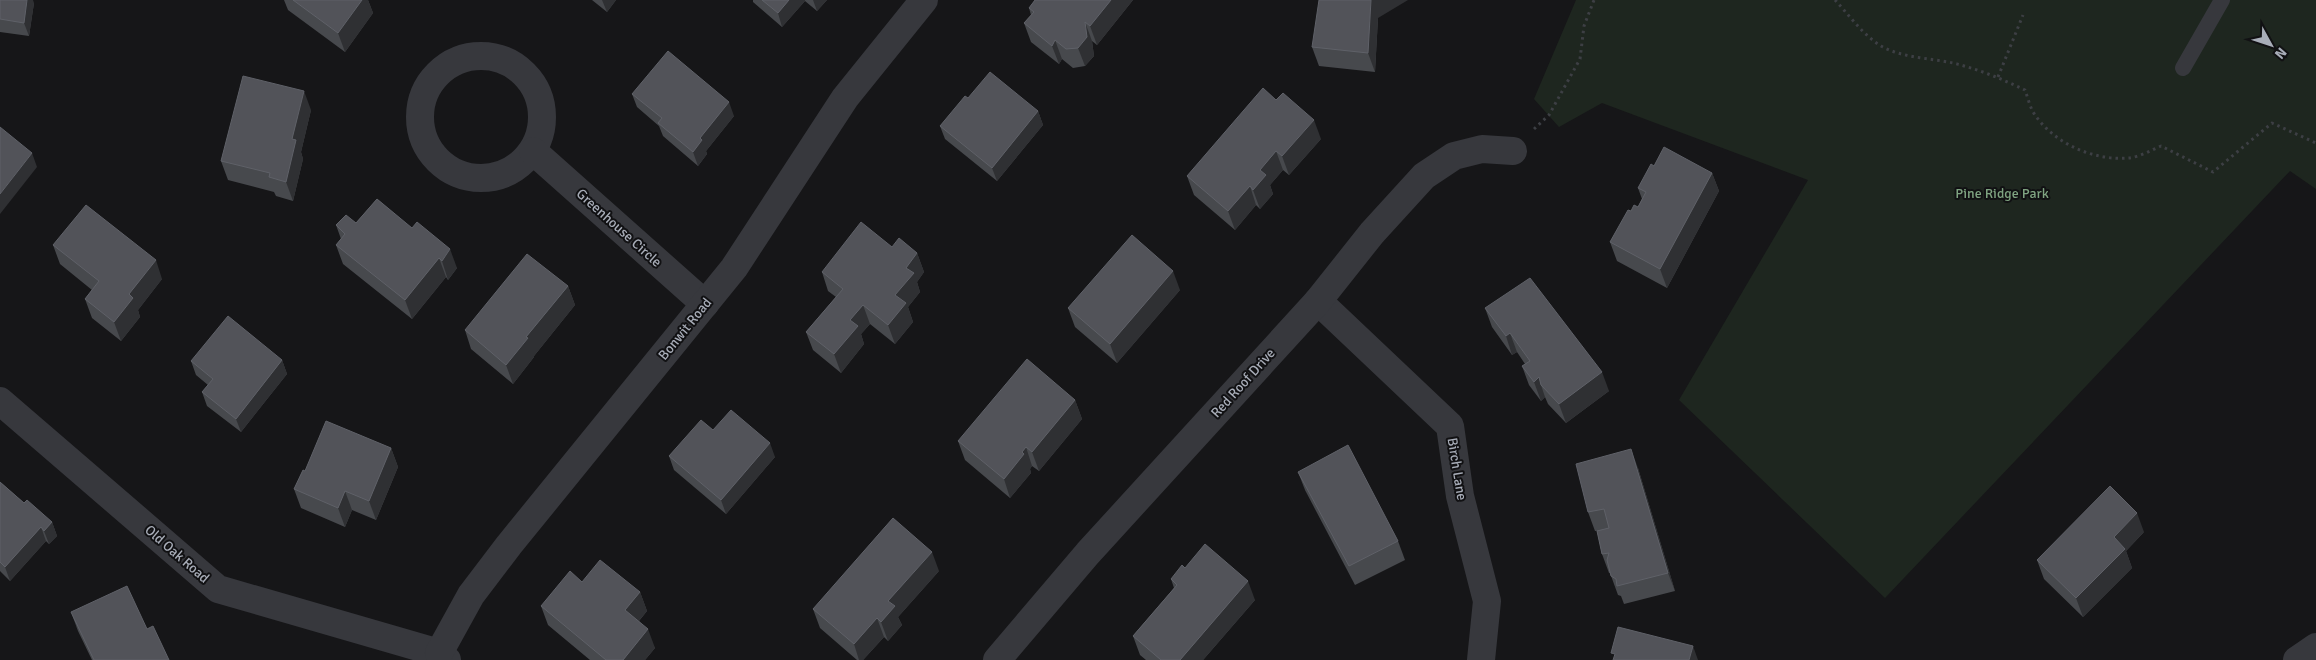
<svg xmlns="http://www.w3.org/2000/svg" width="2316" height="660" viewBox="0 0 2316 660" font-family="Signika,sans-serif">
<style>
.green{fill:#1e261f}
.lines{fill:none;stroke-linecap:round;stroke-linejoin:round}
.path{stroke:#3d3f44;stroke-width:3;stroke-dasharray:2.5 4;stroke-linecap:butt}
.service{stroke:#37383d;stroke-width:16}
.minor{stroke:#37383d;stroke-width:28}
.wall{fill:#47494d}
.shaded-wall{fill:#2f3033}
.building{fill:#525359;stroke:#5f6168}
.labels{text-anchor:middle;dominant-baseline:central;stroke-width:4;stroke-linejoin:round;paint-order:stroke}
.park-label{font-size:14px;fill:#7fa381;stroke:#111113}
.street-label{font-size:14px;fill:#a8adb8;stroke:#111113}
</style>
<rect width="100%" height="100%" fill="#161618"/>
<!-- green -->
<polygon class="green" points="1576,0 2316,0 2316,189 2290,171 1885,598 1679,400 1808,180 1602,103 1559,127 1534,99"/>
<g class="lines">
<!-- path -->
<g class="path">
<path d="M1835,0C1849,15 1863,35 1881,46C1902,58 1930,58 1953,63C1978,69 2002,79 2025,90C2028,98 2030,108 2035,115C2055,144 2094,161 2129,158C2139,157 2152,150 2161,146L2213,172L2272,123L2316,143"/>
<polyline points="1998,77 2023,15"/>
<polyline points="1534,129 1549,115 1580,59 1584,26 1594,0"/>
</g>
<!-- service -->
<polyline class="service" points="2183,68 2222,0"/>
<!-- minor -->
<g class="minor">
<circle cx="481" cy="117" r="61"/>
<polyline points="533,151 705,304"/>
<polyline points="1318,301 1450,426 1460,496 1487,601 1481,660"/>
<polyline points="0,401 218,589 439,653 447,660"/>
<polyline points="439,653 471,595 509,545 734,268 845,98 924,0"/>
<polyline points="997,660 1088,553 1318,301 1372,233 1424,176 1454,156 1482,149 1513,151"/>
<polyline points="2297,660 2316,647"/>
</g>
</g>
<!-- wall -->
<g class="wall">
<polygon points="0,0 34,3 29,36 0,32"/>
<polygon points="284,0 368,0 373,13 345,52 288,10"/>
<polygon points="592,0 616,0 607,12"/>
<polygon points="753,0 827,0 817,11 805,1 782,27 753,2"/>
<polygon points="1035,0 1133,0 1097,45 1092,41 1094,56 1085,66 1073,68 1062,59 1059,64 1031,42 1024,23 1031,15 1029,8"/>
<polygon points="1378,18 1375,72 1319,66 1312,47"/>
<polygon points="632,94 734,116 706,151 707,154 698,166 663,136 659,126 637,107"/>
<polygon points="968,98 1038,111 1043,125 997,181 945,139 940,126"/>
<polygon points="311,110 301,152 303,159 293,201 276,196 274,192 228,180 221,161"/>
<polygon points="1321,139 1289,175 1283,170 1270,185 1273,194 1260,209 1256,205 1235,230 1194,195 1187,176"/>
<polygon points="1654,166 1712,173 1719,191 1667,288 1617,261 1610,242 1631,211 1638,207 1642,199 1638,188"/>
<polygon points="377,199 457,268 448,280 446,277 412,319 343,264 336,245 341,239 336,225 356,223"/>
<polygon points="53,245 162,279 138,310 140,317 121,341 92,318 85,299 92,290 60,264"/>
<polygon points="892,247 917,253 924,272 917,282 920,292 908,307 913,322 895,344 870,324 861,334 864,344 841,373 813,350 806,332 836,297 828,291 822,272"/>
<polygon points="568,286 575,305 534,356 534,357 513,384 471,349 465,330"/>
<polygon points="1180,290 1117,363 1075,327 1068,308"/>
<polygon points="1485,308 1609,391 1566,423 1548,404 1545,397 1541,401 1529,385 1522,366 1525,364 1517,352 1512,355 1492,327"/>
<polygon points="282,360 287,374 241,432 207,406 202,392 208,385 196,375 191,361"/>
<polygon points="1075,400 1082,419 1039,471 1032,466 1030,469 1031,473 1010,498 965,460 958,441"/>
<polygon points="713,430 775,457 726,514 674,470 669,456"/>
<polygon points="391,448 398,467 376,520 352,510 345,527 301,508 294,489 305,471"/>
<polygon points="1638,468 1675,591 1624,604 1621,596 1618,595 1610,573 1609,573 1602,554 1597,531 1595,531 1588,512"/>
<polygon points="1298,472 1398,541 1405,560 1355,585 1305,490"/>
<polygon points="0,482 24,503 52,522 57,536 49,544 46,541 10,581 0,571"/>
<polygon points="2144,532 2126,551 2132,568 2083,617 2044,579 2037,560"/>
<polygon points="1185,568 1255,600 1203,660 1146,660 1140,655 1133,636 1174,588 1171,579"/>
<polygon points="939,571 898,617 902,625 888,641 884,637 863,660 857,660 820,628 813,609"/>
<polygon points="582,582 640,592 647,611 639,621 655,648 645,660 590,660 548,625 541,606"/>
<polygon points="71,612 147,629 169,660 92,660 78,631"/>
</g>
<!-- shaded-wall -->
<g class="shaded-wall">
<polygon points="27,0 33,0 34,3 29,36 24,23"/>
<polygon points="359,0 368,0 373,13 345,52 338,33"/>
<polygon points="602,0 616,0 607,12"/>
<polygon points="789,0 805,0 805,1 782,27 778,13"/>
<polygon points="813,0 827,0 817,11"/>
<polygon points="1111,0 1133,0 1097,45 1090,26"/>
<polygon points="1371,0 1408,0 1378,18 1375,72 1368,53"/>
<polygon points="1085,22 1092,41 1094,56 1085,66 1078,48"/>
<polygon points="1055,40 1062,59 1059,64 1052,46"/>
<polygon points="304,91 311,110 301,152 303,159 293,201 286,182 292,139"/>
<polygon points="729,102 734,116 706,151 707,154 698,166 693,152 700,138"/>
<polygon points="1038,111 1043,125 997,181 992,168"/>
<polygon points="1314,120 1321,139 1289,175 1282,156"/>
<polygon points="1276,151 1283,170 1270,185 1273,194 1260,209 1253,190 1260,170"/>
<polygon points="32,153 37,167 0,214 0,194"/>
<polygon points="1712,173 1719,191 1667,288 1660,269"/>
<polygon points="1250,186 1256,205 1235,230 1228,211"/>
<polygon points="450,249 457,268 448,280 442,261"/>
<polygon points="917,253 924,272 917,282 920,292 908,307 913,322 895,344 888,325 895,295 906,268"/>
<polygon points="439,258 446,277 412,319 405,300"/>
<polygon points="156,260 162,279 138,310 140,317 121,341 114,322 129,294"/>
<polygon points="1173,271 1180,290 1117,363 1110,344"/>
<polygon points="568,286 575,305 534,356 534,357 513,384 506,365 526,337"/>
<polygon points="863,305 870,324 861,334 864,344 841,373 834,354 850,320"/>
<polygon points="1510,333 1517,352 1512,355 1506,336"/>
<polygon points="282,360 287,374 241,432 236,419"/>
<polygon points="1602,372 1609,391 1566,423 1559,404"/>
<polygon points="1539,377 1541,385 1545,397 1541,401 1534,382"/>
<polygon points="1075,400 1082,419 1039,471 1032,452"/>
<polygon points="770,443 775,457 726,514 721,500"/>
<polygon points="1026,447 1032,466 1030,469 1031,473 1010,498 1004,479"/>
<polygon points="391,448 398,467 376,520 369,501"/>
<polygon points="1631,449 1638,468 1675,591 1668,573"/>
<polygon points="345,491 352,510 345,527 338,508"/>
<polygon points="2137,513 2144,532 2126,551 2132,568 2083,617 2076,598 2114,537"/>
<polygon points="52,522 57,536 49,544 44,531"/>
<polygon points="41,527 46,541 10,581 5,567"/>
<polygon points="932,552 939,571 898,617 902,625 888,641 881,622 888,601"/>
<polygon points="1248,581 1255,600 1203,660 1180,660"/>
<polygon points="640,592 647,611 632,629 625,610"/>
<polygon points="877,618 884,637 863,660 859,660 854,644"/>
<polygon points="648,629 655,648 645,660 623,660"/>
<polygon points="1693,646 1698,660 1689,660"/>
</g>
<!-- building -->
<g class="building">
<polygon points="0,0 27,0 24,23 0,19"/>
<polygon points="293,0 362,0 338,33"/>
<polygon points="762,0 789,0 778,13"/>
<polygon points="1035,0 1111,0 1090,26 1085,22 1087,37 1078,48 1066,49 1055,40 1052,46 1024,23 1034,12 1029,8"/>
<polygon points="1319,0 1371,0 1368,53 1312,47"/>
<polygon points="668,51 729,102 700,138 702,140 693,152 658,123 662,118 632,94"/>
<polygon points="990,72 1038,111 992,168 940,126 965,96 968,98"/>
<polygon points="243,76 304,91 292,139 296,140 286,182 269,177 270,173 221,161"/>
<polygon points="1263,88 1276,100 1283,93 1314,120 1282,156 1276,151 1260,170 1266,175 1253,190 1250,186 1228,211 1187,176"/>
<polygon points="0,127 32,153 0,194"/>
<polygon points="1664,147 1712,173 1660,269 1610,242 1628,210 1631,211 1634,205 1638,207 1646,192 1638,188 1651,164 1654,166"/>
<polygon points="377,199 412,228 417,222 450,249 442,261 439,258 405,300 336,245 345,234 336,225 346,215 356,223"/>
<polygon points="86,205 156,260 129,294 133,298 114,322 85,299 99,281 53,245"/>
<polygon points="861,222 892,247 899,238 917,253 906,268 914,273 895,295 906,303 888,325 863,305 850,320 858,326 834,354 806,332 843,289 822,272"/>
<polygon points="1132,235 1173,271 1110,344 1068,308"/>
<polygon points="527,254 568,286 526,337 528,338 506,365 465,330"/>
<polygon points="1530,278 1602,372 1559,404 1541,385 1539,377 1534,382 1522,366 1530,361 1510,333 1506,336 1485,308"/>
<polygon points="228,316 282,360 236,419 202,392 213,379 191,361"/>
<polygon points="1027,359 1075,400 1032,452 1026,447 1022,452 1024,454 1004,479 958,441"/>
<polygon points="731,410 770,443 721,500 669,456 701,420 713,430"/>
<polygon points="326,421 391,448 369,501 345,491 338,508 294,489 303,470 305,471"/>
<polygon points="1348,445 1398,541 1349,566 1298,472"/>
<polygon points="1631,449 1668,573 1617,586 1616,579 1611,576 1607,560 1609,553 1602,554 1597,531 1609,528 1604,509 1588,512 1576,464"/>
<polygon points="0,482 24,503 27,500 52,522 44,531 41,527 5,567 0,562"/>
<polygon points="2110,486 2137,513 2114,537 2125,549 2076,598 2037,560"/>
<polygon points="893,518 932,552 888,601 895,606 881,622 877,618 854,644 813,609"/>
<polygon points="1205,544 1248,581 1180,660 1161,660 1133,636 1177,585 1171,579 1182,565 1185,568"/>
<polygon points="600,560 640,592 625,610 648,629 623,660 606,660 541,606 570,571 582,582"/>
<polygon points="127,586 147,629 153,626 169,660 94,660 71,612"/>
<polygon points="1618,627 1693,646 1689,660 1613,660 1615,654 1611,653"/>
</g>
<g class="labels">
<!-- park labels -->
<g class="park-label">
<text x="2002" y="193">Pine Ridge Park</text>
</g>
<!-- street labels -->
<g class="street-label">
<text transform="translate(619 228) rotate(42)">Greenhouse Circle</text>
<text transform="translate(685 329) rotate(-51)">Bonwit Road</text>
<text transform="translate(1243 383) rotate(-48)">Red Roof Drive</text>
<text transform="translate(1457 469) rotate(81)">Birch Lane</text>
<text transform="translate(177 554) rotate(41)">Old Oak Road</text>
</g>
</g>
<!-- north arrow -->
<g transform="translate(2271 45) rotate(130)" stroke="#111113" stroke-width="4" paint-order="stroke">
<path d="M0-4L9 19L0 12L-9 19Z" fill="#a8adb8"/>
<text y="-8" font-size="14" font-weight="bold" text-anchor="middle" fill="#a8adb8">N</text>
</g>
</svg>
